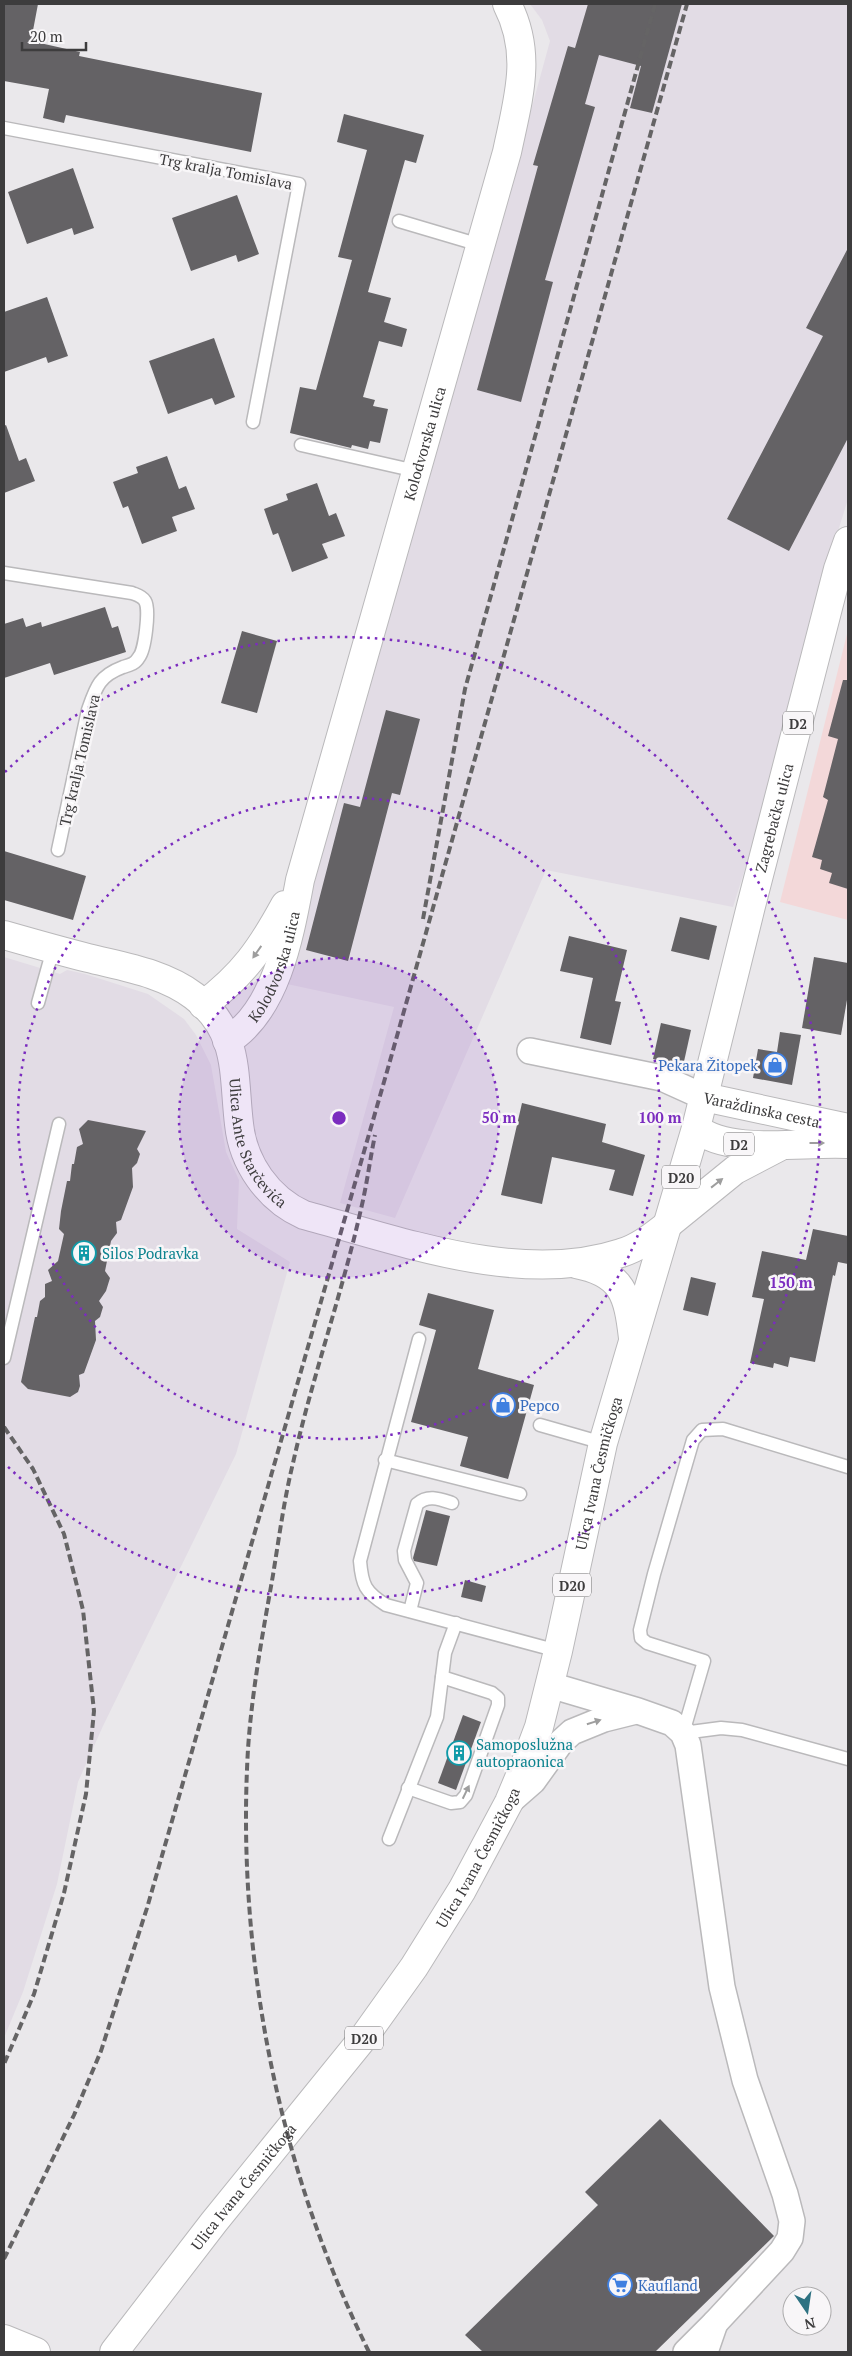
<svg xmlns="http://www.w3.org/2000/svg" width="852" height="2356" viewBox="0 0 852 2356" font-family="'PT Serif',serif">
<style>
.commercial{fill:#f3d8d9}
.built{fill:#e2dce5}
.building{fill:#646265}
.lines{fill:none;stroke-linecap:round;stroke-linejoin:round}
.lane-casing{stroke:#bab9bb;stroke-width:15}
.street-casing{stroke:#bab9bb;stroke-width:28}
.secondary-casing{stroke:#bab9bb;stroke-width:30}
.primary-casing{stroke:#bab9bb;stroke-width:30}
.lane{stroke:#fff;stroke-width:12}
.street{stroke:#fff;stroke-width:25}
.secondary{stroke:#fff;stroke-width:28}
.primary{stroke:#fff;stroke-width:28}
.rail{stroke:#656465;stroke-width:4;stroke-dasharray:8 4;stroke-linecap:butt}
.oneway{fill:#9e9e9e}
.ring{fill:none;stroke:#7b2cbf;stroke-width:2.5;stroke-dasharray:2.5 5}
.labels{text-anchor:middle;dominant-baseline:central;stroke-width:5;stroke-linejoin:round;paint-order:stroke}
.shield{fill:#f8f6f8;stroke:#757475;stroke-width:1}
.shield-label{font-size:14px;font-weight:bold;fill:#3d3c3d}
.street-label{font-size:15px;fill:#3d3c3d;stroke:#f8f6f8}
.shop-label{font-size:15px;fill:#366cbe;stroke:#f8f6f8;text-anchor:start}
.culture-label{font-size:15px;fill:#0d838f;stroke:#f8f6f8;text-anchor:start}
.centre{fill:#7b2cbf;stroke:#f8f6f8;stroke-width:2.5}
.ring-label{font-size:15px;text-anchor:middle;font-weight:bold;fill:#7b2cbf;stroke:#f8f6f8;stroke-width:5;stroke-linejoin:round;paint-order:stroke}
</style>
<rect width="100%" height="100%" fill="#eae8eb"/>
<!-- commercial -->
<polygon class="commercial" points="848,630 848,920 780,902"/>
<!-- built -->
<g class="built">
<polygon points="530,4 848,4 848,499 828,563 767,799 733,907 546,870 395,1218 340,1203 394,1007 287,984 329,822 480,297 550,41 542,20"/>
<polygon points="4,957 60,974 67,970 85,974 148,994 184,1019 196,1035 211,1065 226,1152 239,1180 237,1229 290,1262 236,1454 103,1726 78,1782 57,1884 23,1992 4,2038"/>
</g>
<!-- building -->
<g class="building">
<polygon points="4,4 38,4 31,41 80,52 79,56 262,93 251,152 66,115 64,123 43,118 49,89 4,81"/>
<polygon points="588,4 682,4 652,113 630,108 641,66 599,55 585,104 595,107 545,280 553,282 521,402 477,390 538,166 533,165 568,46 575,48"/>
<polygon points="344,114 424,135 416,163 405,160 368,292 391,298 384,322 407,329 402,347 379,341 363,397 375,400 373,406 388,409 380,443 370,441 368,449 352,445 351,448 290,433 300,387 316,390 352,260 338,257 367,150 337,142"/>
<polygon points="73,168 94,228 74,235 72,228 27,244 8,192"/>
<polygon points="237,195 259,254 238,262 236,255 191,271 172,218"/>
<polygon points="848,248 848,438 789,551 727,519 823,336 806,328"/>
<polygon points="47,297 68,356 48,363 46,357 4,372 4,312"/>
<polygon points="214,338 235,397 215,405 212,398 168,414 149,361"/>
<polygon points="6,425 19,461 26,458 35,481 4,493 4,426"/>
<polygon points="167,456 179,489 186,486 195,509 172,517 177,531 142,544 128,506 123,508 113,482 138,473 136,467"/>
<polygon points="317,483 329,516 336,513 345,536 322,544 328,558 292,572 278,533 273,535 264,509 288,500 286,494"/>
<polygon points="105,607 112,628 118,626 126,652 54,675 50,663 4,678 4,624 23,618 26,627 41,622 42,627"/>
<polygon points="242,631 277,641 257,713 221,703"/>
<polygon points="843,680 848,680 848,889 829,883 832,873 820,869 822,860 812,857 828,800 823,797 838,739 828,736"/>
<polygon points="386,710 420,719 400,795 392,793 348,961 306,950 344,803 360,807"/>
<polygon points="4,851 86,876 73,920 4,900"/>
<polygon points="680,917 717,926 709,960 671,951"/>
<polygon points="569,936 627,950 615,1001 621,1002 611,1045 580,1038 593,978 560,971"/>
<polygon points="814,957 848,963 848,994 841,1035 802,1028"/>
<polygon points="661,1023 691,1030 683,1066 653,1059"/>
<polygon points="780,1032 801,1035 792,1085 753,1078 758,1049 777,1052"/>
<polygon points="522,1103 606,1124 602,1142 645,1155 633,1196 609,1190 615,1170 552,1157 542,1204 501,1195"/>
<polygon points="88,1120 146,1131 137,1149 140,1154 137,1163 132,1168 133,1187 121,1220 116,1222 117,1233 111,1241 105,1271 110,1278 106,1291 99,1301 103,1307 100,1317 95,1321 96,1340 84,1373 79,1375 80,1386 78,1392 70,1397 28,1389 21,1382 35,1317 37,1317 40,1301 45,1297 45,1284 52,1281 48,1270 58,1261 64,1234 59,1229 61,1211 67,1181 70,1181 72,1164 74,1164 77,1147 83,1144 79,1129"/>
<polygon points="813,1229 848,1236 848,1264 838,1262 835,1276 833,1275 815,1362 790,1357 788,1367 774,1363 773,1368 750,1363 764,1299 752,1297 762,1251 806,1260"/>
<polygon points="691,1277 716,1283 708,1316 683,1310"/>
<polygon points="428,1293 494,1310 478,1369 534,1385 508,1479 460,1466 468,1437 411,1422 436,1330 419,1325"/>
<polygon points="426,1510 450,1516 437,1566 414,1561 413,1558"/>
<polygon points="465,1580 486,1586 482,1602 461,1597"/>
<polygon points="463,1715 481,1722 456,1790 438,1783"/>
<polygon points="660,2119 774,2236 655,2352 483,2352 465,2335 598,2205 585,2192"/>
</g>
<g class="lines">
<!-- lane casing -->
<g class="lane-casing">
<g id="lane">
<polyline points="4,128 299,184 253,422"/>
<polyline points="399,221 480,245"/>
<polyline points="301,445 416,471"/>
<path d="M4,573L132,593C137,595 142,596 145,601C150,609 145,650 139,657C135,664 130,665 123,667C99,676 96,687 88,710L58,850"/>
<polyline points="38,1003 53,949"/>
<path d="M419,1339L360,1561C362,1585 365,1592 386,1605L558,1651"/>
<polyline points="4,1358 59,1124"/>
<polyline points="540,1425 603,1443"/>
<polyline points="385,1460 520,1494"/>
<polyline points="848,1467 723,1429 702,1430 693,1440 654,1574 640,1630 641,1638 647,1643 704,1661 683,1733 721,1728 742,1730 848,1759"/>
<path d="M410,1611L417,1583L405,1560L404,1551L417,1504C428,1494 440,1499 452,1503"/>
<polyline points="408,1788 451,1803 460,1802 466,1795 498,1705 498,1698 492,1693 442,1677"/>
<polyline points="389,1839 437,1717 445,1653 456,1623"/>
</g>
</g>
<!-- street casing -->
<g class="street-casing">
<g id="street">
<polyline points="530,1051 662,1078 704,1097"/>
<polyline points="550,1685 638,1711 672,1723 683,1733 688,1745 722,1987 745,2080 785,2194 792,2221 790,2238 782,2251 715,2323"/>
<polyline points="509,1802 533,1781 561,1742 572,1732 604,1719 636,1711"/>
<polyline points="686,2352 715,2323 705,2352"/>
</g>
</g>
<!-- secondary casing -->
<g class="secondary-casing">
<g id="secondary">
<path id="s1" d="M4,935C32,943 60,951 88,958C124,967 164,973 194,996C240,1031 233,1074 239,1124C243,1163 268,1199 304,1215C401,1241 521,1286 621,1253C638,1248 652,1237 666,1226"/>
<path d="M203,1005C243,975 261,949 285,905"/>
<path id="s2" d="M227,1041C277,1011 290,933 300,880L507,152C518,99 533,54 507,4"/>
<path d="M576,1264C623,1273 628,1295 633,1338"/>
<polyline points="4,2339 36,2352"/>
</g>
</g>
<!-- primary casing -->
<g class="primary-casing">
<g id="primary">
<path id="s3" d="M704,1097L848,1128"/>
<path d="M696,1128C729,1156 805,1141 848,1144"/>
<polyline points="666,1226 735,1170 779,1147"/>
<path id="s4" d="M114,2352L214,2222L364,2037L414,1967L462,1890L509,1802L527,1759L539,1727L558,1651L603,1443L696,1128L751,906L838,569L848,541"/>
</g>
</g>
<!-- lane -->
<use href="#lane" class="lane"/>
<!-- street -->
<use href="#street" class="street"/>
<!-- secondary -->
<use href="#secondary" class="secondary"/>
<!-- primary -->
<use href="#primary" class="primary"/>
<!-- rail -->
<g class="rail">
<polyline points="423,919 465,689 655,4"/>
<polyline points="4,1427 33,1469 64,1534 83,1610 94,1711 86,1794 64,1893 34,1994 4,2064"/>
<polyline points="4,2259 74,2115 101,2051 147,1908 388,1068 687,4"/>
<path d="M369,2352C278,2168 236,1954 248,1749C252,1690 263,1632 273,1575C279,1538 284,1500 293,1463C312,1378 342,1294 361,1209C367,1184 370,1159 375,1135"/>
</g>
</g>
<!-- one-way arrows -->
<defs><path id="oneway-solid" d="M-6-.8H1V-3.2L6.5 0L1 3.2V.8H-6Z" transform="scale(1.25)"/></defs>
<g class="oneway">
<use href="#oneway-solid" transform="translate(257 952) rotate(125)"/>
<use href="#oneway-solid" transform="translate(817 1143)"/>
<use href="#oneway-solid" transform="translate(717 1183) rotate(-38)"/>
<use href="#oneway-solid" transform="translate(594 1722) rotate(-18)"/>
<use href="#oneway-solid" transform="translate(466 1792) rotate(-64)"/>
</g>
<!-- distance rings -->
<circle cx="339" cy="1118" r="160" fill="#7b2cbf" fill-opacity=".12"/>
<g class="ring">
<circle cx="339" cy="1118" r="160"/>
<circle cx="339" cy="1118" r="321"/>
<path d="M5 772A481 481 0 1 1 5 1464"/>
</g>
<!-- icons -->
<defs>
<g id="shop-ring" transform="scale(1.25)"><circle r="9.5" fill="#f8f6f8" stroke="#3f7fe0" stroke-width="1.5"/><path d="M-5-2.5h2.3a2.7 3.5 0 0 1 5.4 0H5L5.5 6h-11ZM-1.5-2.5h3a1.5 2.3 0 0 0-3 0Z" fill="#3f7fe0"/></g>
<g id="building-ring" transform="scale(1.25)"><circle r="9.5" fill="#f8f6f8" stroke="#0f9aa8" stroke-width="1.5"/><path d="M-4-6H4V6H1V3H-1V6H-4ZM-2.5-4.3h1.7v1.8h-1.7ZM.8-4.3h1.7v1.8H.8ZM-2.5-1h1.7V.8h-1.7ZM.8-1h1.7V.8H.8Z" fill="#0f9aa8"/></g>
<g id="supermarket-ring" transform="scale(1.25)"><circle r="9.5" fill="#f8f6f8" stroke="#3f7fe0" stroke-width="1.5"/><path d="M-6-5.5h2.5l.6 2H6L4.5 2H-2.5L-4.4-4H-6ZM-1.5 3.2a1.3 1.3 0 1 0 .1 0ZM3 3.2a1.3 1.3 0 1 0 .1 0Z" fill="#3f7fe0"/></g>
</defs>
<g fill-rule="evenodd">
<use href="#shop-ring" x="775" y="1065"/>
<use href="#building-ring" x="84" y="1253"/>
<use href="#shop-ring" x="503" y="1405"/>
<use href="#building-ring" x="459" y="1753"/>
<use href="#supermarket-ring" x="620" y="2285"/>
</g>
<g class="labels">
<!-- shield labels -->
<g class="shield">
<rect x="783" y="711.5" width="30" height="23" rx="4"/>
<rect x="724" y="1132.5" width="30" height="23" rx="4"/>
<rect x="662" y="1165.5" width="38" height="23" rx="4"/>
<rect x="553" y="1573.5" width="38" height="23" rx="4"/>
<rect x="345" y="2026.5" width="38" height="23" rx="4"/>
</g>
<g class="shield-label">
<text x="798" y="723">D2</text>
<text x="739" y="1144">D2</text>
<text x="681" y="1177">D20</text>
<text x="572" y="1585">D20</text>
<text x="364" y="2038">D20</text>
</g>
<!-- street labels -->
<g class="street-label">
<text transform="translate(226 171) rotate(11)">Trg kralja Tomislava</text>
<text stroke="none"><textPath href="#s2" startOffset="636">Kolodvorska ulica</textPath></text>
<text transform="translate(79 760) rotate(-77)">Trg kralja Tomislava</text>
<text stroke="none"><textPath href="#s4" startOffset="1699">Zagrebačka ulica</textPath></text>
<text stroke="none"><textPath href="#s2" startOffset="91">Kolodvorska ulica</textPath></text>
<text stroke="none"><textPath href="#s3" startOffset="59">Varaždinska cesta</textPath></text>
<text stroke="none"><textPath href="#s1" startOffset="366">Ulica Ante Starčevića</textPath></text>
<text stroke="none"><textPath href="#s4" startOffset="1020">Ulica Ivana Česmičkoga</textPath></text>
<text stroke="none"><textPath href="#s4" startOffset="615">Ulica Ivana Česmičkoga</textPath></text>
<text stroke="none"><textPath href="#s4" startOffset="210">Ulica Ivana Česmičkoga</textPath></text>
</g>
<!-- shop labels -->
<g class="shop-label">
<text x="758" y="1065" text-anchor="end">Pekara Žitopek</text>
<text x="520" y="1405">Pepco</text>
<text x="638" y="2285">Kaufland</text>
</g>
<!-- culture labels -->
<g class="culture-label">
<text x="102" y="1253">Silos Podravka</text>
<text x="476" y="1744">Samoposlužna<tspan x="476" dy="17">autopraonica</tspan></text>
</g>
</g>
<circle cx="339" cy="1118" r="8" class="centre"/>
<g class="ring-label">
<text x="499" y="1123">50 m</text>
<text x="660" y="1123">100 m</text>
<text x="791" y="1288">150 m</text>
</g>
<!-- border -->
<rect width="852" height="2356" fill="none" stroke="#3d3c3d" stroke-width="10"/>
<!-- north arrow -->
<g transform="translate(807 2311) rotate(167)"><circle r="24" fill="#f8f6f8" stroke="#adacad"/>
<path d="M0-4L9 19L0 12L-9 19Z" fill="#2e7282"/>
<text y="-8" font-size="14" font-weight="bold" text-anchor="middle" fill="#3d3c3d">N</text>
</g>
<!-- scale -->
<path d="M22 42v8h64v-8" fill="none" stroke="#3d3c3d" stroke-width="2.5"/>
<text x="30" y="42" font-size="15" fill="#3d3c3d" stroke="#f8f6f8" stroke-width="4" paint-order="stroke">20 m</text>
</svg>
